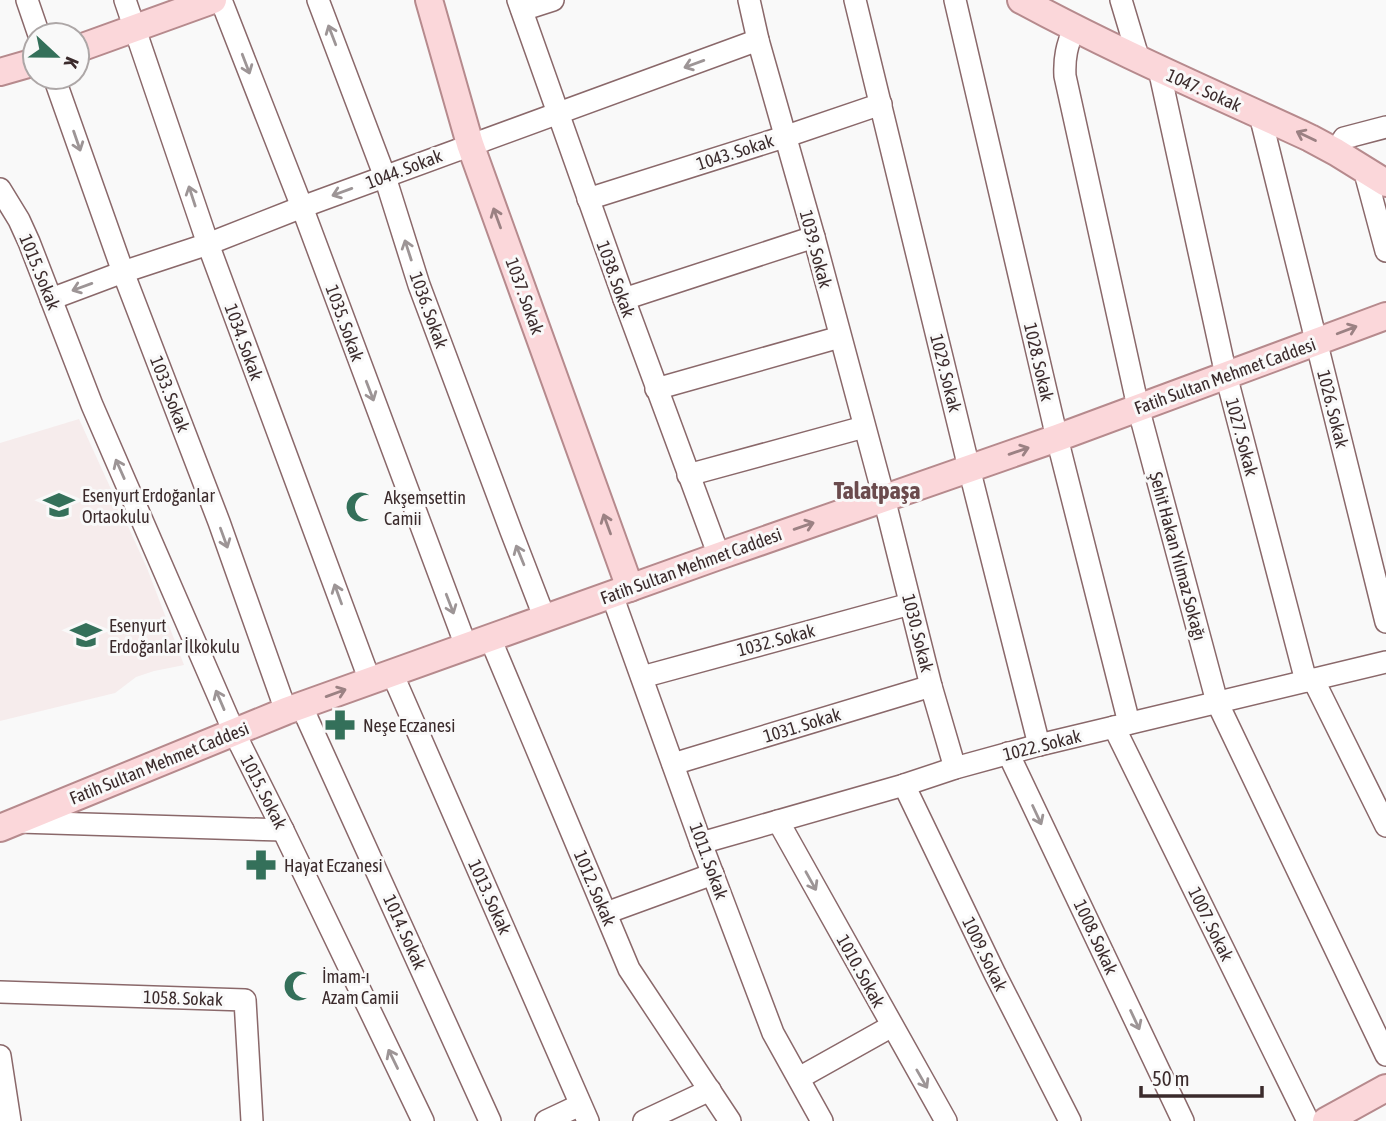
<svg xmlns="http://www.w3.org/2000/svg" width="1386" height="1121" viewBox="0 0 1386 1121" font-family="'Asap Condensed',sans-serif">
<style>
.built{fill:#f6ecec}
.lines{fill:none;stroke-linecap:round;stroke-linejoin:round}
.minor-casing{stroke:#8a686a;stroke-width:24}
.major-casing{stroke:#b68a8d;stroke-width:30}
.minor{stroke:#fff;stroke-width:21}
.major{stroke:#fbd7da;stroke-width:26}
.oneway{stroke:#9d9596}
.oneway2{stroke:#9b8183}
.labels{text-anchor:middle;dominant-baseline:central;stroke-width:6;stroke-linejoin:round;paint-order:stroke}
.street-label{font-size:18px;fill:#3b2b2c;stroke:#f9f9f9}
.poi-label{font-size:18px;fill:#3b2b2c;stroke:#f9f9f9;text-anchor:start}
.district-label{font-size:24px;font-weight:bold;fill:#6b4b4d;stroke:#f9f9f9}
</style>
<rect width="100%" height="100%" fill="#f9f9f9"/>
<!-- built -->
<polygon class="built" points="79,419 147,568 184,665 154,671 136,677 115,693 0,721 0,443"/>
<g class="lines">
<!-- minor casing -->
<g class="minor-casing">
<g id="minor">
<polyline points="27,0 39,35"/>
<polyline points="125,0 208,244 370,681"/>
<polyline points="221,0 302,207 466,646"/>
<polyline points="318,0 385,177 419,285 511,531 545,619"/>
<polyline points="518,0 624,299 719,556"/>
<polyline points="749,0 758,40 814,237 884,498 931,686 955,768"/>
<polyline points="855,0 969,468 1039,745"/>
<polyline points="955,0 1057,438 1129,723"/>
<polyline points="1121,0 1139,60"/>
<polyline points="522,10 553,0"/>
<path d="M1074,29C1067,45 1064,58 1065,76L1138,407L1217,702L1386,1055"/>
<polyline points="1159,69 1226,375 1306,681"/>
<polyline points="54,77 123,272 219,522 286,711"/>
<polyline points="1260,115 1386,622"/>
<polyline points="1336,152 1344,138 1386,127"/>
<polyline points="1364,169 1386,251"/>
<polyline points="0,189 19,220 29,242 92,405 234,732 283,830 423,1121"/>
<polyline points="588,199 784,137 881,104"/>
<polyline points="51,299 123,272 208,244 302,207 758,40"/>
<polyline points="624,299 814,237"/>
<polyline points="656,389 840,337"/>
<polyline points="688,475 864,427"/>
<polyline points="612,595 701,843 773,1033 822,1121"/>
<polyline points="490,638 629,969 730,1121"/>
<polyline points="392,673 588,1121"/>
<polyline points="642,677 910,604"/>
<polyline points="1313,679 1386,826"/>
<polyline points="301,705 490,1121"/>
<polyline points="1114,727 1308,1121"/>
<polyline points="1008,753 1183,1121"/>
<polyline points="673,764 931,686"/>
<polyline points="904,785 995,974 1070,1121"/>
<polyline points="778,821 946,1121"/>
<polyline points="19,822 283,830"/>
<polyline points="701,843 904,785 955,768 1039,745 1386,662"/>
<polyline points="606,913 713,874"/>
<polyline points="0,992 245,1000 252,1121"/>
<polyline points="0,1056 10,1121"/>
<polyline points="799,1078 892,1026"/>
<polyline points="546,1121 580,1105"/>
<polyline points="644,1121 710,1090"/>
</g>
</g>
<!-- major casing -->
<g class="major-casing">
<g id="major">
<polyline points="429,0 470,144 630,588"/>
<path d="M1021,0C1115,51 1213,93 1310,138L1336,152L1386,183"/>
<polyline points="77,49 213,0"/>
<polyline points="0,72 35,62"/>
<polyline points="0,828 286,711 719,556 1057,438 1386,316"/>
<polyline points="1326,1121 1386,1088"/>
</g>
</g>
<!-- minor -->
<use href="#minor" class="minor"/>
<!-- major -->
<use href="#major" class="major"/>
</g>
<!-- one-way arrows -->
<defs><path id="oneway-shaft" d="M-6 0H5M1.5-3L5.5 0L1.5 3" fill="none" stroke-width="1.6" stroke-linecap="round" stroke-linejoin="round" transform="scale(1.75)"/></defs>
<g class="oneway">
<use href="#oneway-shaft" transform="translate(332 35) rotate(-111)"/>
<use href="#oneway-shaft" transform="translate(246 64) rotate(69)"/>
<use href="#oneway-shaft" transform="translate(694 64) rotate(160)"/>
<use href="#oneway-shaft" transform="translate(77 141) rotate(71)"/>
<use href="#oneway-shaft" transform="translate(342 192) rotate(160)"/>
<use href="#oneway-shaft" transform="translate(192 196) rotate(-108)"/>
<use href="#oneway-shaft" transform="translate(408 250) rotate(-108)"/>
<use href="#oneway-shaft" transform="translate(82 287) rotate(160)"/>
<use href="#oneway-shaft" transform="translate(370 391) rotate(69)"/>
<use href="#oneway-shaft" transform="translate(120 469) rotate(-114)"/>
<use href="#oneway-shaft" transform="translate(224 538) rotate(70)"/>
<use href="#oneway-shaft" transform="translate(520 555) rotate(-112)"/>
<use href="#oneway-shaft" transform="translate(338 594) rotate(-110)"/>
<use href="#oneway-shaft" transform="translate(450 604) rotate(69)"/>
<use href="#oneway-shaft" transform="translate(220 700) rotate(-113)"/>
<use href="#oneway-shaft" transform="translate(1037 815) rotate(65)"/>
<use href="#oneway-shaft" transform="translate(811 881) rotate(61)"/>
<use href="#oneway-shaft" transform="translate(1135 1020) rotate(65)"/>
<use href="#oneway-shaft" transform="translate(393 1059) rotate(-116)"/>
<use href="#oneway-shaft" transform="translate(922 1079) rotate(60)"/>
</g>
<g class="oneway2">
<use href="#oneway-shaft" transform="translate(1306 136) rotate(-154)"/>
<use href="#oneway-shaft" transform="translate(497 218) rotate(-110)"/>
<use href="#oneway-shaft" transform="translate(1347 330) rotate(-21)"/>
<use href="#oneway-shaft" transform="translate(1019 451) rotate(-19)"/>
<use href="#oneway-shaft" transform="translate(607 524) rotate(-110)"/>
<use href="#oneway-shaft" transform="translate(804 526) rotate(-19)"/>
<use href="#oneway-shaft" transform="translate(336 693) rotate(-20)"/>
</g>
<!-- icons -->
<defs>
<g id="school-bare" transform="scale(2.415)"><path d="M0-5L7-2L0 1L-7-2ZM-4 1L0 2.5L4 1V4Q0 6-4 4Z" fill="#34705a" stroke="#f9f9f9" stroke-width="2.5" paint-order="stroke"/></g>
<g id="mosque-bare" transform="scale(2.415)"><path d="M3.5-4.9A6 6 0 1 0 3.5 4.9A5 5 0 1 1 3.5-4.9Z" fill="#34705a" stroke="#f9f9f9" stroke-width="2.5" paint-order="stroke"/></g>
<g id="pharmacy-bare" transform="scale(2.415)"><path d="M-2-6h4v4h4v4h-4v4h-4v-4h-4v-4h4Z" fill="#34705a" stroke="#f9f9f9" stroke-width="2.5" paint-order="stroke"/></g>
</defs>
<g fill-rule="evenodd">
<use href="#school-bare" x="59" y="505"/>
<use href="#mosque-bare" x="361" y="507"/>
<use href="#school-bare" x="86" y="635"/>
<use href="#pharmacy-bare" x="340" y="725"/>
<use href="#pharmacy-bare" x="261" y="865"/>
<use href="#mosque-bare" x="299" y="986"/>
</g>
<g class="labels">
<!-- street labels -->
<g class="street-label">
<text transform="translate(1204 90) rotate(24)">1047. Sokak</text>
<text transform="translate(735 152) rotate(-18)">1043. Sokak</text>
<text transform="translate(404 169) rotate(-21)">1044. Sokak</text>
<text transform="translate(816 249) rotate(75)">1039. Sokak</text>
<text transform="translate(40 272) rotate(68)">1015. Sokak</text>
<text transform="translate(616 279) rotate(70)">1038. Sokak</text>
<text transform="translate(525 296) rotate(70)">1037. Sokak</text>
<text transform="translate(429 310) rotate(70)">1036. Sokak</text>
<text transform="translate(345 323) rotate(70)">1035. Sokak</text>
<text transform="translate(244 342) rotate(70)">1034. Sokak</text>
<text transform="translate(1039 362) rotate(77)">1028. Sokak</text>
<text transform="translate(946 373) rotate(76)">1029. Sokak</text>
<text transform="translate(1225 376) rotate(-20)">Fatih Sultan Mehmet Caddesi</text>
<text transform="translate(170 394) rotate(69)">1033. Sokak</text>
<text transform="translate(1333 409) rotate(76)">1026. Sokak</text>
<text transform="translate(1242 437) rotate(75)">1027. Sokak</text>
<text transform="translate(1178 556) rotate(75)">Şehit Hakan Yılmaz Sokağı</text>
<text transform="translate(691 566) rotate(-20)">Fatih Sultan Mehmet Caddesi</text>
<text transform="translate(918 633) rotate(76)">1030. Sokak</text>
<text transform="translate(776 640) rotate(-15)">1032. Sokak</text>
<text transform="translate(802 725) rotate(-17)">1031. Sokak</text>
<text transform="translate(1042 745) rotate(-14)">1022. Sokak</text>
<text transform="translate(159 763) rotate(-22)">Fatih Sultan Mehmet Caddesi</text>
<text transform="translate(264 792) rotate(63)">1015. Sokak</text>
<text transform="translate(709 861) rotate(70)">1011. Sokak</text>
<text transform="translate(595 888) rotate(67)">1012. Sokak</text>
<text transform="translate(490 897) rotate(66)">1013. Sokak</text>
<text transform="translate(1211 924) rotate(64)">1007. Sokak</text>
<text transform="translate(405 932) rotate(66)">1014. Sokak</text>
<text transform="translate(1096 937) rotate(65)">1008. Sokak</text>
<text transform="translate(985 954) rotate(64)">1009. Sokak</text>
<text transform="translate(861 971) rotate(61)">1010. Sokak</text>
<text transform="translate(183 998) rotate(2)">1058. Sokak</text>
</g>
<!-- poi labels -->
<g class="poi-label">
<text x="82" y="495">Esenyurt Erdoğanlar<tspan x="82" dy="21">Ortaokulu</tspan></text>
<text x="384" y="497">Akşemsettin<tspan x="384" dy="21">Camii</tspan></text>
<text x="109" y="625">Esenyurt<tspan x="109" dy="21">Erdoğanlar İlkokulu</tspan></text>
<text x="363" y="725">Neşe Eczanesi</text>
<text x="284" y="865">Hayat Eczanesi</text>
<text x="322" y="976">İmam-ı<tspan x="322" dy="21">Azam Camii</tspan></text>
</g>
<!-- district labels -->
<g class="district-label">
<text x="877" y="490">Talatpaşa</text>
</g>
</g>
<!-- north arrow -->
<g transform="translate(56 56) rotate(112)"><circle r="33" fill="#f9f9f9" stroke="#ada7a7" stroke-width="2"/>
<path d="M0-5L12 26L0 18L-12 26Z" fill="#34705a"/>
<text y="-10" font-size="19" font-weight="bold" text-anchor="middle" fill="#3b2b2c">K</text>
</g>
<!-- scale -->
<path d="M1141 1086v10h121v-10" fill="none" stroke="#3b2b2c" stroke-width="3.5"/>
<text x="1152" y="1086" font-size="21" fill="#3b2b2c" stroke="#f9f9f9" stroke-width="5" paint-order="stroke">50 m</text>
</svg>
